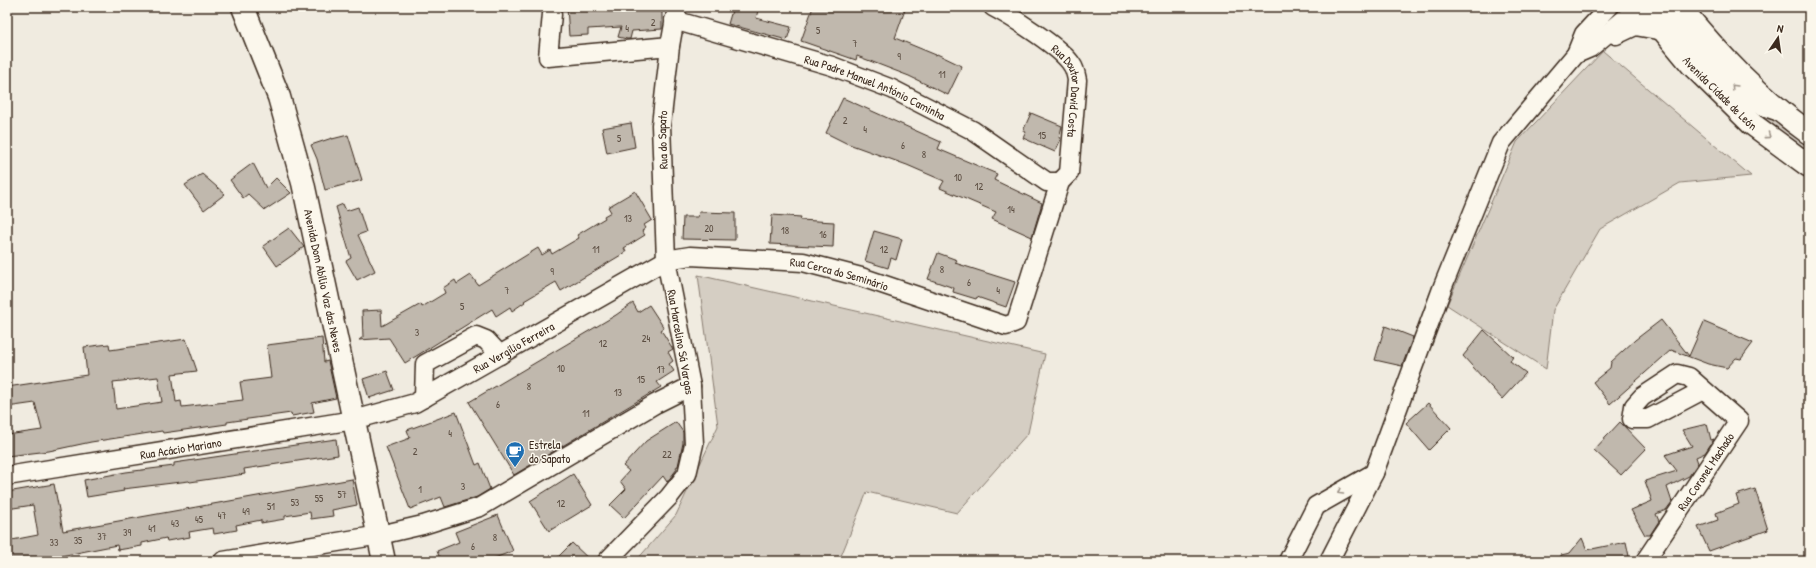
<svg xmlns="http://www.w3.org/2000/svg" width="1816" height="568" viewBox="0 0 1816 568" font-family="'Patrick Hand',sans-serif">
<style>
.green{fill:#d5cec3;stroke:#887c70}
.building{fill:#c0b8ad;stroke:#3b2a1e;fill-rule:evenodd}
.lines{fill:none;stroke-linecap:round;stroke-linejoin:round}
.minor-casing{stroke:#3b2a1e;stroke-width:21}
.tertiary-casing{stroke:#3b2a1e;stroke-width:25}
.primary-casing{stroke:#3b2a1e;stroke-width:25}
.minor{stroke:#fbf7ec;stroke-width:18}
.tertiary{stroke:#fbf7ec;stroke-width:22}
.primary{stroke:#fbf7ec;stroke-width:22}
.oneway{stroke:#9b9085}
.labels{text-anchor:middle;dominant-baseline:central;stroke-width:3;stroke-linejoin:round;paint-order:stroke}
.number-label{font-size:10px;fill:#5c4e42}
.street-label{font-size:12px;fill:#3b2a1e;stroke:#fbf7ec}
.poi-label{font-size:12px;fill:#3b2a1e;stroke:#fbf7ec;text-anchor:start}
</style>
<rect width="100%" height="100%" fill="#f0ebe0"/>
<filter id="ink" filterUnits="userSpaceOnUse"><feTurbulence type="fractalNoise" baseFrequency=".025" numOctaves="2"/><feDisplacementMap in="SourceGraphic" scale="8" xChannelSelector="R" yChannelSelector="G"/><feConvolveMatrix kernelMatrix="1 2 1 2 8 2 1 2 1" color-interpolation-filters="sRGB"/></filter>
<g filter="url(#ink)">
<!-- green -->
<g class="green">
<polygon points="1603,51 1751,176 1680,183 1600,229 1553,310 1546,369 1447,305 1517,142"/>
<polygon points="1748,108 1778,122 1809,148 1809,155"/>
<polygon points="698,275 1045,354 1028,433 957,513 867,492 839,561 636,561 676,515 718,426"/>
</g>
<!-- building -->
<g class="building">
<polygon points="567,7 662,7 662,29 632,31 630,39 627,39 618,37 621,27 588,29 588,35 569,36"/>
<polygon points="733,7 759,7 756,18 791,27 787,40 728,24"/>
<polygon points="813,7 906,7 895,38 936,55 937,54 962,66 948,95 909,76 857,56 856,60 801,41"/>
<polygon points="843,98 941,142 938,149 997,174 994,180 1042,203 1032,237 992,219 996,212 940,188 944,181 907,165 846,143 826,133"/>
<polygon points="1031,113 1062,126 1059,138 1061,139 1055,152 1023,138 1026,132 1023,131"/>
<polygon points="631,123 635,147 607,153 602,128"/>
<polygon points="348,135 362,180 325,190 317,159 311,145 332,138 332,139"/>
<polygon points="253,163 266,188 276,178 291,193 265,210 248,194 243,198 230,180"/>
<polygon points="202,174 225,194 204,210 185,185"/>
<polygon points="635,191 652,220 644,225 646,228 642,231 645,235 624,248 626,252 561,291 556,282 524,301 525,302 512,311 510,307 496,316 492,309 405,363 389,338 359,340 363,337 362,311 381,310 382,326 421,304 422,307 445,293 443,288 455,280 457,284 471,275 478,285 538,248 542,255 550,250 552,254 579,238 577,235 605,218 604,216 611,212 608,207"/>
<polygon points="343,204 346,211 358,207 366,232 358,235 375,271 357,280 346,261 351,258 336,207"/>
<polygon points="699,212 735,213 735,240 682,239 683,217 698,217"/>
<polygon points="772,215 801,217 800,220 834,222 833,247 770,244"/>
<polygon points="289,228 304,247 277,266 263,246"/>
<polygon points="874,231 902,239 896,260 891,258 888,268 865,261"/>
<polygon points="938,253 957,260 955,263 1015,282 1006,307 977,297 976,299 953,292 954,288 928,279"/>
<polygon points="633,303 638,312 649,305 664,328 661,330 673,349 668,352 673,361 669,364 674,371 657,382 661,387 514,475 469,402 616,315"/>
<polygon points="1661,320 1689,356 1704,322 1753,343 1741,359 1736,358 1727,368 1708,364 1671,350 1610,404 1593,382 1610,368 1611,362 1635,340"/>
<polygon points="1385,326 1413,337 1402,366 1375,360"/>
<polygon points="1484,330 1513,357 1510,361 1526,373 1502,399 1463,356"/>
<path d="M322,338L324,362L328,361L336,398L312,403L314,412L292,416L291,413L227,422V424L163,433L162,431L91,442L49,451L7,456V435L42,430L35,403L7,407V387L87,375L84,347L109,344L110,350L186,339L197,371L172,374L176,402L181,401L182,407L243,400L240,382L271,378L267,345ZM158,377L162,402L116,409L113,382Z"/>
<polygon points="387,371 394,390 369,398 363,379"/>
<polygon points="1428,403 1451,428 1429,450 1406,423"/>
<polygon points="456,412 476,465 480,463 490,489 477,497 445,507 441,497 410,509 386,447 410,438 407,430"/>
<polygon points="676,422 683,432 683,443 678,466 676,467 677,469 667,482 663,476 624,518 610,505 626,489 620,481 629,471 623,466 646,441"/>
<polygon points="1620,422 1646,449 1621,475 1594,450"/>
<polygon points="1707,424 1711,440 1714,439 1705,453 1696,457 1698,463 1689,476 1667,487 1672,502 1666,510 1656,514 1659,521 1650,535 1645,535 1631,510 1652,501 1645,481 1677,471 1665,455 1692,446 1682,430"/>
<polygon points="336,439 338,455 244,469 245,474 190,482 189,481 123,489 124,491 87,497 84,480 126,472 174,466 174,463"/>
<polygon points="573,474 592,505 549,531 530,501"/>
<polygon points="352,479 357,505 332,510 333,516 311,519 310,512 285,516 285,519 261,523 261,520 236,525 237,530 214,534 213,528 189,532 190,537 167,541 166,538 142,543 142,546 118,550 117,545 35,561 7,561 7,541 38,535 33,505 7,509 7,492 54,484 63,531"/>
<polygon points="1755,489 1768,530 1709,551 1698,527 1718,520 1716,513 1739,504 1736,495"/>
<polygon points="498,515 513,551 487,561 441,561 437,551 459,542 455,532"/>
<polygon points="1582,538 1587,550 1626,542 1630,561 1561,561 1561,555 1570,553"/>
<polygon points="572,543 591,561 554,561"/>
</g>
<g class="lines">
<!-- minor casing -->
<g class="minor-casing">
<g id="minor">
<path id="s1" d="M993,7C1012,17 1062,48 1072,65C1075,69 1076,75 1077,80L1069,173L1060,182"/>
<polyline points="1662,7 1741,94 1760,105 1774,110"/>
<polyline points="552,14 548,57 670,46"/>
<path id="s2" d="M674,20L832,66L892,89L972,130L1047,182H1060"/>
<polyline points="1616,35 1635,26 1663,31"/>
<polyline points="1576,54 1584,34 1609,7"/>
<polyline points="424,398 425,364 476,336 486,340 500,355"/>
<path id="s3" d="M7,476L354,420L415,403L666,260L690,256L803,262L861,277L1006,326L1016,322L1060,182"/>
<polyline points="223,561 380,535 423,525 480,507 655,404 691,386"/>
<path id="s4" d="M607,561L669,497L687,474L694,444L691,386L666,260L661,125L670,46L677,7"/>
<polyline points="1288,561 1316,506 1374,473"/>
<polyline points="1329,561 1374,473 1443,286 1501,143 1576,54 1590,48 1633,12 1636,7"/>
<path id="s5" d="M1645,561L1739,421L1689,377L1677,374L1642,397L1634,406L1632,419H1648L1703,390"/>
</g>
</g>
<!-- tertiary casing -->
<g class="tertiary-casing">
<g id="tertiary">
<path id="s6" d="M243,7L279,97L303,183L384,561"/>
</g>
</g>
<!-- primary casing -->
<g class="primary-casing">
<g id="primary">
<path id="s7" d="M1644,7L1692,65L1752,124L1809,166"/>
<path d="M1680,7C1719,55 1758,96 1809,133"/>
</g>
</g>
<!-- minor -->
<use href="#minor" class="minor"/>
<!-- tertiary -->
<use href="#tertiary" class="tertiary"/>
<!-- primary -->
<use href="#primary" class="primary"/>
</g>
<!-- one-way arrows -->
<defs><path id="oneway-chevron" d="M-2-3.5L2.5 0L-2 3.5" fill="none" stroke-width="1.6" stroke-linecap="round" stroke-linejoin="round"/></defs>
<g class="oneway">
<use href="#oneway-chevron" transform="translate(1734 87) rotate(-134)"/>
<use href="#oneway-chevron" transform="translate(1768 136) rotate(36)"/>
<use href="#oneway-chevron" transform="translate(1340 492) rotate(150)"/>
</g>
</g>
<!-- icons -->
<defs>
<g id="cafe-pin" transform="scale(1)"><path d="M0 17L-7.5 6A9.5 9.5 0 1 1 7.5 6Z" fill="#1f6fb2" stroke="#fbf7ec"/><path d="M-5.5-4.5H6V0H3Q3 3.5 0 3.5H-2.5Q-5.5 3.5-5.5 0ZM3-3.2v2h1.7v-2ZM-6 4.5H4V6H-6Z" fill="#fff"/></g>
</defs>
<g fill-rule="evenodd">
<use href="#cafe-pin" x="515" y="451"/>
</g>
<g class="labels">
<!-- number labels -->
<g class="number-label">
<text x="653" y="22">2</text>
<text x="627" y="28">4</text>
<text x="818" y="30">5</text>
<text x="855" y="43">7</text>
<text x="899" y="56">9</text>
<text x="942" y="74">11</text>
<text x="845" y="120">2</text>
<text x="865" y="129">4</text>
<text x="1042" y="135">15</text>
<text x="619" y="138">5</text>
<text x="903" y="145">6</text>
<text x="924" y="154">8</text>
<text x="958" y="177">10</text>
<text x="979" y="186">12</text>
<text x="1011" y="209">14</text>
<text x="628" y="218">13</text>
<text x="709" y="228">20</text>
<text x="785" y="230">18</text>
<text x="823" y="234">16</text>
<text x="596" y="249">11</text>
<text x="884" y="249">12</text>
<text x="942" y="269">8</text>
<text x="552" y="271">9</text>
<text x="969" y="282">6</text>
<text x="507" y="290">7</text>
<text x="998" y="290">4</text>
<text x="462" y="306">5</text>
<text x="417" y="332">3</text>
<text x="646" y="338">24</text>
<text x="603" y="343">12</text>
<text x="561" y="368">10</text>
<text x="661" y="369">17</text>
<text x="641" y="379">15</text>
<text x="529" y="386">8</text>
<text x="618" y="392">13</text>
<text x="498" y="404">6</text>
<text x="586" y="413">11</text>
<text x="450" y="433">4</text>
<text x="415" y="451">2</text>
<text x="667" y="454">22</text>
<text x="463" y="486">3</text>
<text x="420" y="489">1</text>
<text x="342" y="494">57</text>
<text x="319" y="498">55</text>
<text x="295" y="502">53</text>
<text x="561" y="503">12</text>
<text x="271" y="506">51</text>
<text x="246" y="511">49</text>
<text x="222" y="515">47</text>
<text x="199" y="519">45</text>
<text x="175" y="523">43</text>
<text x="152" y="528">41</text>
<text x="127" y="532">39</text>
<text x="102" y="536">37</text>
<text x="495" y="537">8</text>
<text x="78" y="540">35</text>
<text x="54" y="542">33</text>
<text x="473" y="546">6</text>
</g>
<!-- street labels -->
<g class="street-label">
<text stroke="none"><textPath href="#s2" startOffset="212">Rua Padre Manuel António Caminha</textPath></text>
<text stroke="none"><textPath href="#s7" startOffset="115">Avenida Cidade de León</textPath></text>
<text stroke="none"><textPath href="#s1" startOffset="122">Rua Doutor David Costa</textPath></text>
<text stroke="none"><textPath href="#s4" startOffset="456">Rua do Sapato</textPath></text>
<text stroke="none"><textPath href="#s3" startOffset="879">Rua Cerca do Seminário</textPath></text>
<text stroke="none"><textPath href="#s6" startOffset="286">Avenida Dom Abílio Vaz das Neves</textPath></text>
<text transform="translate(681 342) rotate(80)">Rua Marcelino Sá Vargas</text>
<text stroke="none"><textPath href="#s3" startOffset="528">Rua Vergílio Ferreira</textPath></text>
<text stroke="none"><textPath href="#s3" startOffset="176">Rua Acácio Mariano</textPath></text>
<text stroke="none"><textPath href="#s5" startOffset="108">Rua Coronel Machado</textPath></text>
</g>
<!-- poi labels -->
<g class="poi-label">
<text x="529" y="444">Estrela<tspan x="529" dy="14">do Sapato</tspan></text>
</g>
</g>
<!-- margin -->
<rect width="1816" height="568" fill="none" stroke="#fbf7ec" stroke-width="24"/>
<rect x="12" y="12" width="1792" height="544" fill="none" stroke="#3b2a1e" stroke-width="1.5" filter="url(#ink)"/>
<!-- north arrow -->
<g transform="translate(1778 38) rotate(13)" stroke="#fbf7ec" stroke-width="3" paint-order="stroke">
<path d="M0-3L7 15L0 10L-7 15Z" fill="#3b2a1e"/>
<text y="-6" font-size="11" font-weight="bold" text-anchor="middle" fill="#3b2a1e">N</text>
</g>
</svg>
